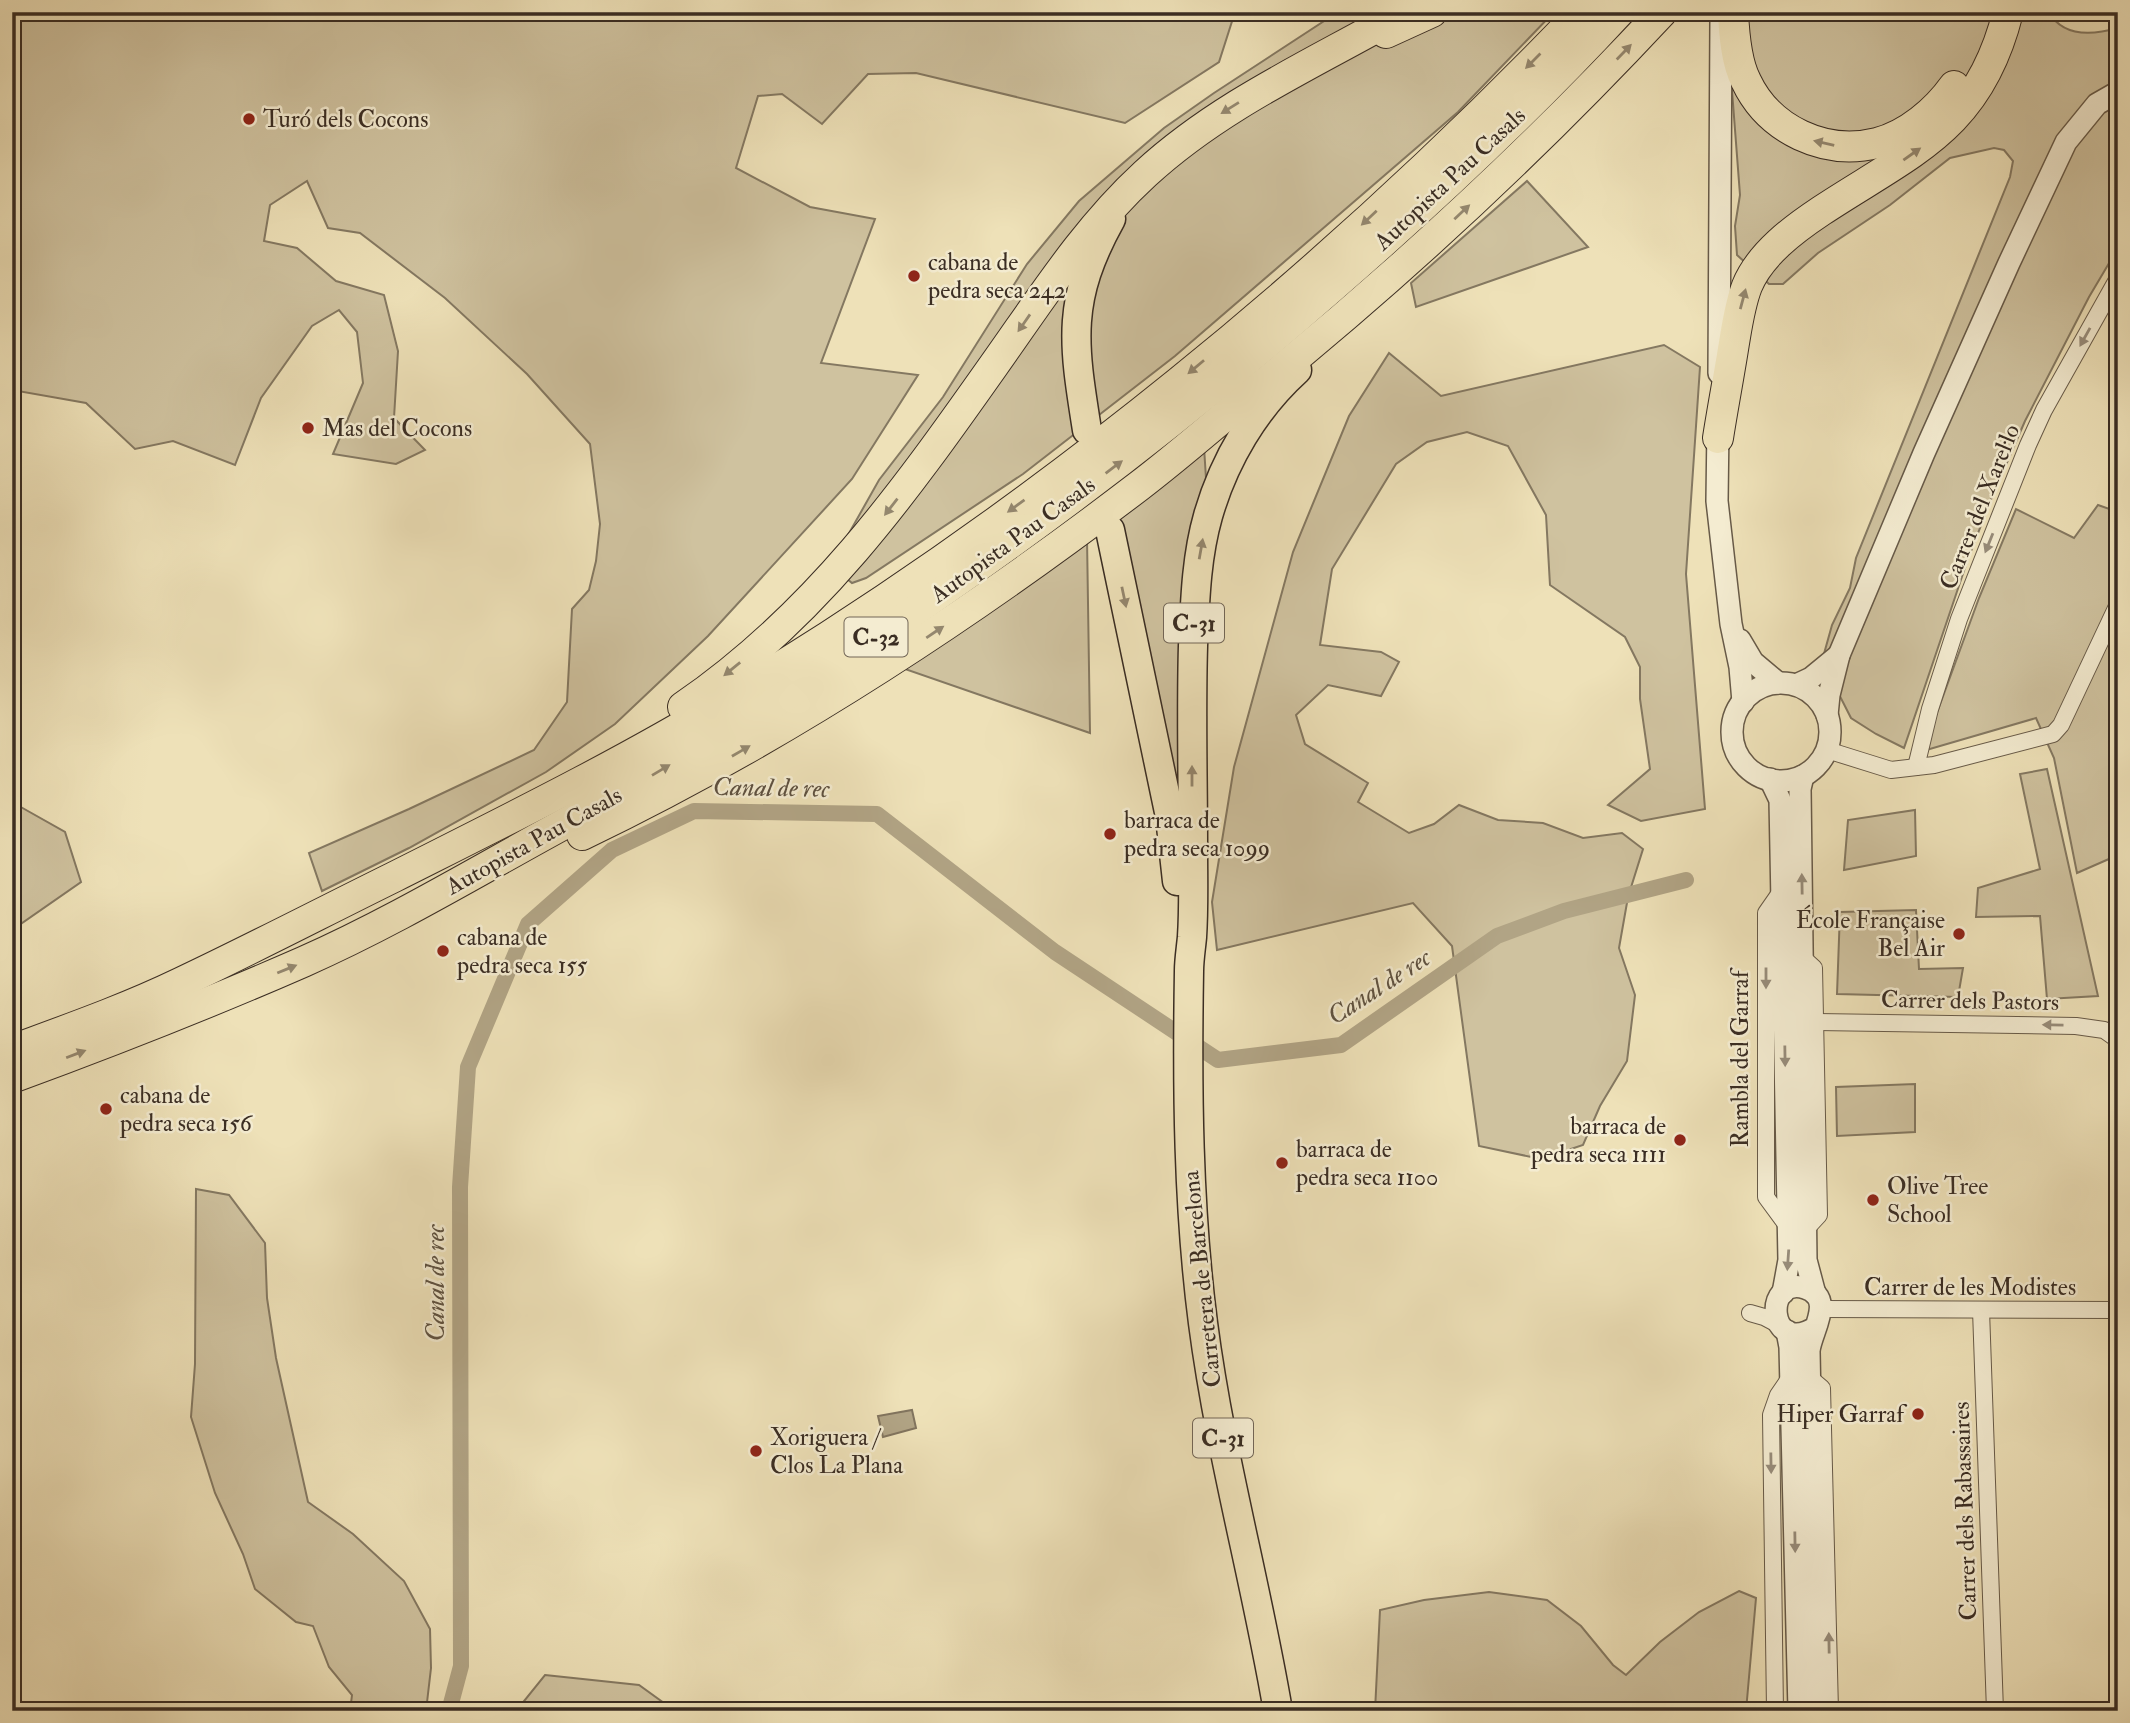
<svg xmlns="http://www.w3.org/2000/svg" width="2130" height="1723" viewBox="0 0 2130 1723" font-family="'IM FELL Double Pica',serif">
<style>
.green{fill:#cfc29f;stroke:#847861;stroke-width:2}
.water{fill:#b1a485;stroke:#81745e;stroke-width:2}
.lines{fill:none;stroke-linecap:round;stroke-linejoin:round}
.canal{stroke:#b1a485;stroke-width:16}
.minor-casing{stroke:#675a48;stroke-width:18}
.tertiary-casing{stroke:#675a48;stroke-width:24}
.trunk-casing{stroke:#3a2d23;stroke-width:31}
.motorway-casing{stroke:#3a2d23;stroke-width:32}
.minor{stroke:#f4ecd1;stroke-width:16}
.tertiary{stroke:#f4ecd1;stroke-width:21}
.trunk{stroke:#eee1b8;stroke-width:28}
.motorway{stroke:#eee1b8;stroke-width:30}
.oneway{fill:#94876e}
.oneway2{fill:#978c7a}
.poi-dot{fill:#8f2418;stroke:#f4ecd1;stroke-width:2.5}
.labels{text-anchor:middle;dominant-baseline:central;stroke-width:5;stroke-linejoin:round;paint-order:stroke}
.shield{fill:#f4ecd1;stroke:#726657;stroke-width:2}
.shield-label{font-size:23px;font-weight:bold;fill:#3a2d23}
.poi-label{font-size:24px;fill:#3a2d23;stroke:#f4ecd1;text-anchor:start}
.street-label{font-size:24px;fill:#3a2d23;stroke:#f4ecd1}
.water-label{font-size:26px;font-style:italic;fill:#5e5140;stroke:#f4ecd1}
</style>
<rect width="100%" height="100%" fill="#eee1b8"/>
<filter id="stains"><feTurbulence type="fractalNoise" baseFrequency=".00286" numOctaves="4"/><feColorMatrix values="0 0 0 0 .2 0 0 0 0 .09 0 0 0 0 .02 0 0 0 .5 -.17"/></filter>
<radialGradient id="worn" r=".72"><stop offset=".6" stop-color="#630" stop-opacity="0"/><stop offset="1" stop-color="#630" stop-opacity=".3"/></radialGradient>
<!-- green -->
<g class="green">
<polygon points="12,12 1235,12 1219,62 1125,123 916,73 868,74 822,124 782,94 758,96 736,168 810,207 875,219 821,363 918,375 852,479 708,636 615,724 546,772 409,848 322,891 309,853 409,809 534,750 567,702 572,609 589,590 596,561 600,524 590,444 527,374 445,298 360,233 328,228 307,181 270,205 264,241 297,248 336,281 384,295 398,351 394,418 425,450 396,464 333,454 363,383 357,332 339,310 312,326 261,398 235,465 173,441 135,449 86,403 12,390"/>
<polygon points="1338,12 1554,12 1458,112 1175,356 1023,474 866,578 852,583 840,573 839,551 879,480 943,397 1027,264 1079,201 1164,128 1214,93"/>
<path d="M1726,12H2049C2063,38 2093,35 2118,28V248L2089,297L2025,421L1992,497L1968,559L1904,748L1876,734L1851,718L1822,661L1832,625L1850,588L1856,558L2010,177L2013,161L2004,150L1994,148L1950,158L1890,205L1818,253L1783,284H1769L1737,255L1735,226L1740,195Z"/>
<polygon points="1527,181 1588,247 1416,307 1411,283"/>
<polygon points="1664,345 1700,367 1686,574 1705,809 1641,821 1608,805 1650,769 1640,699 1640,667 1625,637 1550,585 1546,515 1508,446 1467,432 1427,442 1396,464 1332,569 1320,645 1381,652 1399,662 1381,696 1328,685 1296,715 1305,744 1368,783 1358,802 1409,833 1434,824 1459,805 1498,820 1543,823 1583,838 1622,833 1643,849 1628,897 1619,948 1635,995 1627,1061 1600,1106 1583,1145 1541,1159 1479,1146 1452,946 1413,903 1217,950 1212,902 1234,767 1293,552 1349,416 1389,353 1441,396"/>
<polygon points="1204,447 1207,494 1182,780 1170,773 1116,516"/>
<polygon points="2098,505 2118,512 2118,574 2116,579 2118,580 2118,855 2077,873 2054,758 2036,718 1923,751 1979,598 2016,509 2074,538"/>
<polygon points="1087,538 1090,733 902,668"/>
<polygon points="2047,769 2098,996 2047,999 2040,916 1976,917 1978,888 2040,869 2020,774"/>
<polygon points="19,806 65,832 81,882 12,930 12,807"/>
<polygon points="1915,810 1916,856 1844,870 1848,820"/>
<polygon points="1916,910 1919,969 1963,968 1958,997 1837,994 1840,912"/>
<polygon points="1915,1084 1915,1132 1837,1136 1836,1087"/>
<polygon points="196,1189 229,1195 265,1243 267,1298 276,1358 308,1502 353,1534 404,1581 430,1629 431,1668 426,1711 350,1711 352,1695 329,1667 313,1626 296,1622 255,1589 243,1554 215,1493 191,1417 195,1364"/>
<polygon points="1739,1591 1756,1598 1746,1711 1375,1711 1380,1610 1424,1600 1489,1592 1547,1600 1581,1626 1613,1665 1626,1675 1660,1642 1699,1612"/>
<polygon points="545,1675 639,1685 675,1711 516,1711"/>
</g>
<!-- water -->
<polygon class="water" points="912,1410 916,1428 883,1437 878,1416"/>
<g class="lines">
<!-- canal -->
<polyline class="canal" points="449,1711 461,1666 460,1187 468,1067 528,924 612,850 694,811 877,814 1055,952 1218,1060 1341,1045 1497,936 1564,911 1686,880"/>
<!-- minor casing -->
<g class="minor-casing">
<g id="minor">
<polyline points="1827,750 1891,770 1934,765 2053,734 2061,725 2118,604"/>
<polyline points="1916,767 1930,709 1959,619 2028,445 2044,410 2118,278"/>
<polyline points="1782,890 1766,913 1766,1197 1788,1227"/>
<polyline points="1803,958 1814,968 1819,1215 1807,1228"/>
<polyline points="1817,1022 2076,1026 2104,1030 2118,1040"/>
<polyline points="1822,1309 2118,1310"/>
<polyline points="1981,1310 1995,1711"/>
<polyline points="1750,1313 1764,1317 1781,1326"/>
<polyline points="1809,1377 1822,1388 1830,1711"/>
<polyline points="1775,1711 1771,1415 1778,1395 1791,1376"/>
</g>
</g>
<!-- tertiary casing -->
<g class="tertiary-casing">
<g id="tertiary">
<polyline points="1719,373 1721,20"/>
<polyline points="1718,426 1717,501 1731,624 1740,667 1743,702"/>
<polyline points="1740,640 1753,662 1778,683"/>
<circle cx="1781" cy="732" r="49"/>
<polyline points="1796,685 1811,678 1839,655"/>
<polyline points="1827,715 1829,695 1839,655 1924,453 2009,263 2066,142 2097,104 2118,92"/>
<polyline points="1803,776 1800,789 1806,1260 1815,1294"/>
<polyline points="1770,779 1780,800 1789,1260 1783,1293"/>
<path d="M1816,1327C1767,1358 1763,1275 1805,1288C1836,1298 1811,1331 1809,1351L1816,1711"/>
<polyline points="1787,1331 1790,1347 1799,1711"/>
</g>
</g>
<!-- trunk casing -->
<g class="trunk-casing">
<g id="trunk">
<path d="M1087,430C1073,342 1066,300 1111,219"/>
<polyline points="1110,530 1170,817 1177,881"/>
<path d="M1278,1711C1256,1581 1220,1454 1203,1323C1188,1207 1187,1089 1189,971C1189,960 1191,948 1192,937C1194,907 1193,877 1193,847C1193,780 1191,713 1193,646C1195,602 1196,558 1208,516C1224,460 1255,408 1297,370"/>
</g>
</g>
<!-- motorway casing -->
<g class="motorway-casing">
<g id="motorway">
<path d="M1733,12C1734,34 1736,62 1746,81C1769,130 1825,156 1877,143C1908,135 1936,111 1954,86"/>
<polyline points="1386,33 1432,12"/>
<path d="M1718,438C1723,406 1729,375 1734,343C1737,325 1740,304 1747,286C1760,254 1794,229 1821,211C1912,151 1979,129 2008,12"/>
<path d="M683,707C816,616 903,494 994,365C1041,299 1085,229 1145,174C1221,104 1315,63 1404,12"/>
<path d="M582,835C780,740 965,619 1139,486C1181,454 1220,419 1261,386C1403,271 1537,146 1662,12"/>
<path d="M12,1050C69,1029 126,1009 180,983C252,949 323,912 394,877C507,820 621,764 730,698C1041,510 1330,274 1581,12"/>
<path d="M12,1078C110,1042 207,1004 303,962C389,924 471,875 553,830C650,777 747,722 840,661C1011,548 1175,425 1330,289C1430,202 1529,110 1619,12"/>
</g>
</g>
<!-- minor -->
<use href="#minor" class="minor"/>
<!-- tertiary -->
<use href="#tertiary" class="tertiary"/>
<!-- trunk -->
<use href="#trunk" class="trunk"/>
<!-- motorway -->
<use href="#motorway" class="motorway"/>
</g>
<!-- one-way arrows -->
<defs><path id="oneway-solid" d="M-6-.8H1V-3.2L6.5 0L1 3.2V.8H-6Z" transform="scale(1.75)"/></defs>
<g class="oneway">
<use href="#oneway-solid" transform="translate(1624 52) rotate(-46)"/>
<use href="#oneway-solid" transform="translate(1533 61) rotate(135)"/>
<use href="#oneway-solid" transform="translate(1230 108) rotate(148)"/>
<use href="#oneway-solid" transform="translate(1824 143) rotate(-167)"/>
<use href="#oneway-solid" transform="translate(1912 154) rotate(-35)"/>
<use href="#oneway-solid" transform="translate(1462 212) rotate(-43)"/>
<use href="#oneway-solid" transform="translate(1369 218) rotate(137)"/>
<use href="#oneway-solid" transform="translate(1743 299) rotate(-75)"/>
<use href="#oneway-solid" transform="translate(1024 323) rotate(125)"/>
<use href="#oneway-solid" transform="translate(1196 367) rotate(140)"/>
<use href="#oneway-solid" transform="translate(1114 467) rotate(-37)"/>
<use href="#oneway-solid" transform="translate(1016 506) rotate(144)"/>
<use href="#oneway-solid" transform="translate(891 507) rotate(128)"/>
<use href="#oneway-solid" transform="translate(1201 549) rotate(-80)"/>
<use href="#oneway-solid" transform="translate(1124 597) rotate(78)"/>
<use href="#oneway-solid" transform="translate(935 632) rotate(-34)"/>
<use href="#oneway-solid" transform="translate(732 669) rotate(141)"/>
<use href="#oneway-solid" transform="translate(741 751) rotate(-30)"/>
<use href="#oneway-solid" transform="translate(661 770) rotate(-31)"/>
<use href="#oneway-solid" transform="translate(1192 776) rotate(-90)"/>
<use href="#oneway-solid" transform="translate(287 969) rotate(-22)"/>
<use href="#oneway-solid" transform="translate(76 1054) rotate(-21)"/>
</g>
<g class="oneway2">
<use href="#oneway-solid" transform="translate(2085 337) rotate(119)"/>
<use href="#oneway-solid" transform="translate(1989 543) rotate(112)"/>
<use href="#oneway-solid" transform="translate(1802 884) rotate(-91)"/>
<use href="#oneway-solid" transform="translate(1766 978) rotate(90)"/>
<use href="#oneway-solid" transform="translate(2053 1025) rotate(-179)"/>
<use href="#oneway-solid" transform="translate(1785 1056) rotate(89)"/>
<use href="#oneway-solid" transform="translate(1788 1260) rotate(94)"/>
<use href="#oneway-solid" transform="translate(1771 1463) rotate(89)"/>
<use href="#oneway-solid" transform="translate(1795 1542) rotate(89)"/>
<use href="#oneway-solid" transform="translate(1829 1643) rotate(-91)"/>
</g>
<!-- markers -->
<g class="poi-dot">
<circle cx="249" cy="119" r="7"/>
<circle cx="914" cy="276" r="7"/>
<circle cx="308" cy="428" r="7"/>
<circle cx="1110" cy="834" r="7"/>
<circle cx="1959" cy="934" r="7"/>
<circle cx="443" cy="951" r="7"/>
<circle cx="106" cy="1109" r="7"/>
<circle cx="1680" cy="1140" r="7"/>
<circle cx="1282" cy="1163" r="7"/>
<circle cx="1873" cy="1200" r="7"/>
<circle cx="1918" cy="1414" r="7"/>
<circle cx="756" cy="1451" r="7"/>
</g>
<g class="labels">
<!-- shield labels -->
<g class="shield">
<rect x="1164" y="603.5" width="60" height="39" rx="5"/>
<rect x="844.5" y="617.5" width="63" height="39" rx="5"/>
<rect x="1193" y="1418.5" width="60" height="39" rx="5"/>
</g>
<g class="shield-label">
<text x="1194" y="623">C-31</text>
<text x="876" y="637">C-32</text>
<text x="1223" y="1438">C-31</text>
</g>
<!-- poi labels -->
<g class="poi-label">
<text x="263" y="119">Turó dels Cocons</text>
<text x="928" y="262">cabana de<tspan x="928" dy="28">pedra seca 242</tspan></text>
<text x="322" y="428">Mas del Cocons</text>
<text x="1124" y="820">barraca de<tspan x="1124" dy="28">pedra seca 1099</tspan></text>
<text x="1945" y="920" text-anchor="end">École Française<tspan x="1945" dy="28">Bel Air</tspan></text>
<text x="457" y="937">cabana de<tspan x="457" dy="28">pedra seca 155</tspan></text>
<text x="120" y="1095">cabana de<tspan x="120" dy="28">pedra seca 156</tspan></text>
<text x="1666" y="1126" text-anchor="end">barraca de<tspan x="1666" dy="28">pedra seca 1111</tspan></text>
<text x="1296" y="1149">barraca de<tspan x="1296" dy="28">pedra seca 1100</tspan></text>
<text x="1887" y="1186">Olive Tree<tspan x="1887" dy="28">School</tspan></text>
<text x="1904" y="1414" text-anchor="end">Hiper Garraf</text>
<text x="770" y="1437">Xoriguera /<tspan x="770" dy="28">Clos La Plana</tspan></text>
</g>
<!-- street labels -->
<g class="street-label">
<text transform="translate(1450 179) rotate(-43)">Autopista Pau Casals</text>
<text transform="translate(1980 507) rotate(-68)">Carrer del Xarel·lo</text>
<text transform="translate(1013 540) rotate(-36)">Autopista Pau Casals</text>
<text transform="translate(534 841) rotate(-29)">Autopista Pau Casals</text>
<text transform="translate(1970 1001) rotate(1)">Carrer dels Pastors</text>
<text transform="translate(1740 1059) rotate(-90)">Rambla del Garraf</text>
<text transform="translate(1202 1279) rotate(-96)">Carretera de Barcelona</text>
<text x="1970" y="1287">Carrer de les Modistes</text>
<text transform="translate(1965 1511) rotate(-92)">Carrer dels Rabassaires</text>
</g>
<!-- water labels -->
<g class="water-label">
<text transform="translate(771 788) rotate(1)">Canal de rec</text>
<text transform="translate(1379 987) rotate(-33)">Canal de rec</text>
<text transform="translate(436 1283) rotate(-90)">Canal de rec</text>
</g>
</g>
<!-- margin -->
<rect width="2130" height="1723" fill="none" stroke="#eee1b8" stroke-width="42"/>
<rect x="14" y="14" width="2102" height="1695" fill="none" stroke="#3a2d23" stroke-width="3.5"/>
<rect x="21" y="21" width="2088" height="1681" fill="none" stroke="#3a2d23" stroke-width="2"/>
<rect width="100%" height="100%" filter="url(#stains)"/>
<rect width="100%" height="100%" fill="url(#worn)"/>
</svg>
